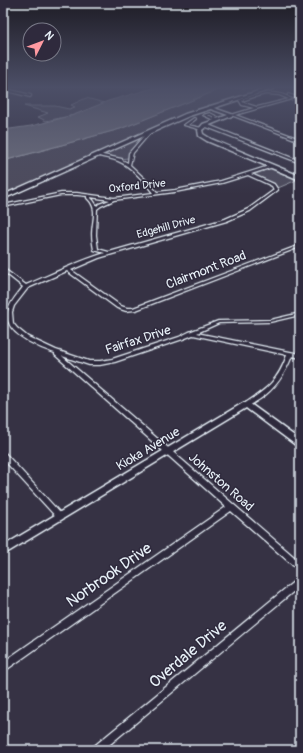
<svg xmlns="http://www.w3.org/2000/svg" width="303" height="753" viewBox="0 0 303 753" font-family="Pangolin,sans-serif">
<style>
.green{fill:#4d4b5c;stroke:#9a9eaa}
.water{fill:#70717f;stroke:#a0a4af}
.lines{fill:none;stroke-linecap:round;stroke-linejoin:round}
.minor-casing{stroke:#e8f1f8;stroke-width:2.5}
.tertiary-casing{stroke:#e8f1f8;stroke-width:3}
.secondary-casing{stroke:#e8f1f8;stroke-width:3}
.primary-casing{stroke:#e8f1f8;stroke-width:3}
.minor{fill:#2f2a3d;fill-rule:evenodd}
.tertiary{fill:#2f2a3d;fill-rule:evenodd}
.secondary{fill:#2f2a3d;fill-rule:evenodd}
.primary{fill:#2f2a3d;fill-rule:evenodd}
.labels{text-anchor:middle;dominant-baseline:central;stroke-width:3;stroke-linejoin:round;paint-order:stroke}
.far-street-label{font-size:11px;fill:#e8f1f8;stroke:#2f2a3d}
.street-label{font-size:13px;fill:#e8f1f8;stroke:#2f2a3d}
.near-street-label{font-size:16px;fill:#e8f1f8;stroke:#2f2a3d}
</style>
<rect width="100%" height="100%" fill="#363244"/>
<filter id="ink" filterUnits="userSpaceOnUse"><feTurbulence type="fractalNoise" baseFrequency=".025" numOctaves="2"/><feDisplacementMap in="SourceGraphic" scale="8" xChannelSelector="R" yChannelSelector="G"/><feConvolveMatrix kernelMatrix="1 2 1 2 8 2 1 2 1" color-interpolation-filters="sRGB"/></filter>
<g filter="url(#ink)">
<!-- green -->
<g class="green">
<polygon points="223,88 273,88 209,107 3,197 3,161 120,129"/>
<polygon points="86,98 105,103 74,115 46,121 38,117 48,113 24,106 55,106 69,109 75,107 71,105"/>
<polygon points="141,137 142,138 135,146 128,158 121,159 103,155"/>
<polygon points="271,168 299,179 278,188 253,175"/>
</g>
<!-- water -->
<polygon class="water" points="153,88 223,88 120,129 3,161 3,130 31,126 74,115 108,101"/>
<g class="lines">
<!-- minor casing -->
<g class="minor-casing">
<g id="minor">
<polygon points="3,88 31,95 31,96 30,97 3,90"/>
<path d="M266,93C276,92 284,94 292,99L235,115L300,139V141L231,115L254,108L242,105L239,100L252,96ZM266,94L279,95L289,99L257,107L244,103L242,101L254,97Z"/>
<polygon points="288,94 300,98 300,100 288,96"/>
<polygon points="210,113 218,117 217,118 210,115 207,115 218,119 218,121 216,121 203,115"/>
<polygon points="299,116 300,116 300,120 299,119"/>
<polygon points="194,118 196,119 188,125 202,128 202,130 184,125"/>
<polygon points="204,124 206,124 300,161 300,163 204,126"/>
<path d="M148,131L151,132L133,153L130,165L145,179L157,192L175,190L221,181L272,165L274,166L273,167L251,174L274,184L278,190L250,211L227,221L99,258L71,270L121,306L127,308H133L300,245V247L136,310L126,311L117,308L67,271L28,288L14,306L12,312L13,323L17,328L28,337L56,350L89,361H100L112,359L179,337L189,332L218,321L270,320L300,313V315L270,322L219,323L197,333L300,354V358L292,356C285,374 276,388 260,399C255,402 251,405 246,407L243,405L244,404C267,389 278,381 287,355L193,335L183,339L115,362L100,365H89L62,356L300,562V570L297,569L231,511L6,670L3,671V662L226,507L55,355V353C42,349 13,336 9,323C7,320 7,314 8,311C10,302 18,294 23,287L3,271V268L26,285C52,274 79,261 105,253L94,250C93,245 92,239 92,234C92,220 99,209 87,198V196L77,195H61L3,207V205L61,193H77L114,198L153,193C144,181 132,167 118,161C111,158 103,158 96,155L98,154L122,159V160L128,163L129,153ZM248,175L272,186L274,190L248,209L225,219L109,252L98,249L96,235L97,209L101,206L114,200L175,192L222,183ZM90,197L110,200L99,204L97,206L93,200Z"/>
<polygon points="3,453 5,453 62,515 63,517 62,519 60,520 58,519 3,459"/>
<polygon points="300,578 300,586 103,750 91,750 93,747 297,579"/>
</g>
</g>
<!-- tertiary casing -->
<g class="tertiary-casing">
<polygon id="tertiary" points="243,403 249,403 300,440 300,447 297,446 246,408 3,555 3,546"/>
</g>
<!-- secondary casing -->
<g class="secondary-casing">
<polygon id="secondary" points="208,106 234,115 207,126 202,130 203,134 211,139 300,176 300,180 207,141 199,136 198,130 203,124 228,115 208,108"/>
</g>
<!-- primary casing -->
<g class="primary-casing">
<polygon id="primary" points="268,88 275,88 189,116 3,199 3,195 185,114"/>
</g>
<!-- minor -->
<use href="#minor" class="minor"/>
<!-- tertiary -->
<use href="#tertiary" class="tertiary"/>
<!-- secondary -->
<use href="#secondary" class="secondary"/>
<!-- primary -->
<use href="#primary" class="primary"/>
</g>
</g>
<!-- sky -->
<linearGradient id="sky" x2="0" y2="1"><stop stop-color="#1e1c25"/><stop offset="0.45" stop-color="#4c4f67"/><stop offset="1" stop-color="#4c4f67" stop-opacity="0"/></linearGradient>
<rect width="303" height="194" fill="url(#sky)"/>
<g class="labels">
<!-- far-street labels -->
<g class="far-street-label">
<text transform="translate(137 186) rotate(-6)">Oxford Drive</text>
<text transform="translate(166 227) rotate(-15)">Edgehill Drive</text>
</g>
<!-- street labels -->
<g class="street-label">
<text transform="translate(206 270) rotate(-21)">Clairmont Road</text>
<text transform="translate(138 340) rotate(-18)">Fairfax Drive</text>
<text transform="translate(148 449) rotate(-31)">Kioka Avenue</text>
<text transform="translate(221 482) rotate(41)">Johnston Road</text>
</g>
<!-- near-street labels -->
<g class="near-street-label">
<text transform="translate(109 575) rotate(-35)">Norbrook Drive</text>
<text transform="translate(188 654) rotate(-40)">Overdale Drive</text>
</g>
</g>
<!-- margin -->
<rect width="303" height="753" fill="none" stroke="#2f2a3d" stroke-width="16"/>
<rect x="8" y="8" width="287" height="737" fill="none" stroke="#e8f1f8" stroke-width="1.5" filter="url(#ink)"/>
<!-- north arrow -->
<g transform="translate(42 42) rotate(48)"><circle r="19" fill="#2f2a3d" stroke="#797a88"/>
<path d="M0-3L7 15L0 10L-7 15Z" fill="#ff9aa2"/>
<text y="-6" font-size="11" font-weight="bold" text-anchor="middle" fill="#e8f1f8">N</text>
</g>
</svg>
